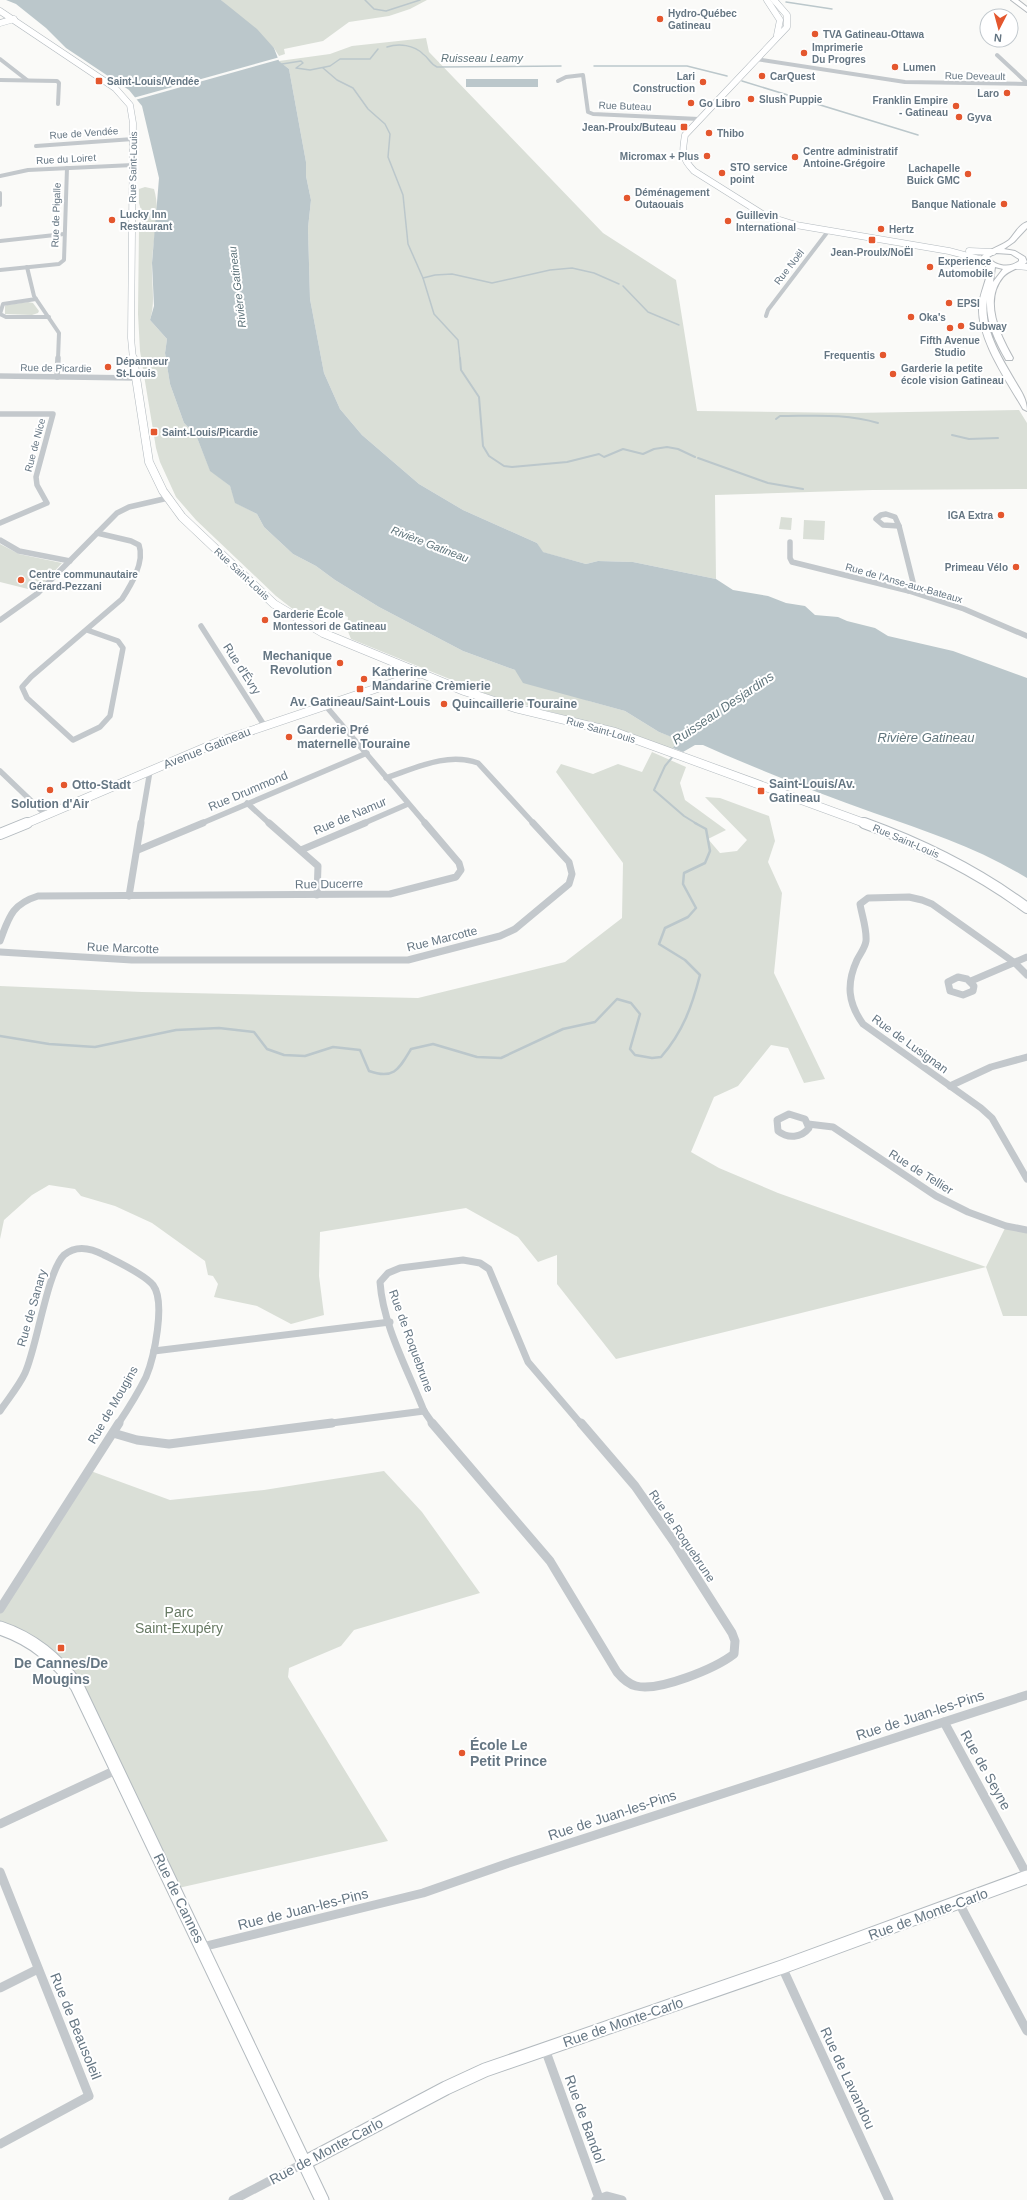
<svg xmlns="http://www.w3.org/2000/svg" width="1027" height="2200" viewBox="0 0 1027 2200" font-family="Arial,sans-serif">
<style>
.green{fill:#dadfd7}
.water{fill:#bbc7cb}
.pier{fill:#fafaf8}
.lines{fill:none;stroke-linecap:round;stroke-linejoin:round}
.stream-far2{stroke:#bbc7cb;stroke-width:1.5}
.stream-far1{stroke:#bbc7cb;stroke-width:2}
.stream{stroke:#bbc7cb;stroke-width:2.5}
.secondary-far3-casing{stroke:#b3babf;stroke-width:7}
.secondary-far2-casing{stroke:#b3babf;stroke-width:9}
.secondary-far1-casing{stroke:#b3babf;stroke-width:12}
.secondary-casing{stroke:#b3babf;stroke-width:15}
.primary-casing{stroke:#b5babe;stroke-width:2}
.highway-casing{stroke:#b4b9bd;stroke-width:2}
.street-far3{stroke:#c3c8cc;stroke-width:4}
.street-far2{stroke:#c3c8cc;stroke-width:5.5}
.street-far1{stroke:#c3c8cc;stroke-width:7}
.street{stroke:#c3c8cc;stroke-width:9}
.secondary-far3{stroke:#fff;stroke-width:6}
.secondary-far2{stroke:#fff;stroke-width:8}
.secondary-far1{stroke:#fff;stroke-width:10}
.secondary{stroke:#fff;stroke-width:13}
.primary{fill:#fff;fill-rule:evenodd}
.highway{fill:#fff;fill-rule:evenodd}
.poi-dot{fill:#e4572e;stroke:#fff;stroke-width:1.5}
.labels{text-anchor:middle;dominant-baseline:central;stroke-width:4;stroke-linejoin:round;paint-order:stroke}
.far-poi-label{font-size:10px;font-weight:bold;fill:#657683;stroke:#fff;text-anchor:start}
.far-street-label{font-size:10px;fill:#657683;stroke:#fff}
.far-water-label{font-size:11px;font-style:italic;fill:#60757c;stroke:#fff}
.poi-label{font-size:12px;font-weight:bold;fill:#657683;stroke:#fff;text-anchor:start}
.street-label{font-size:12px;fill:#657683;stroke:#fff}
.water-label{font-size:13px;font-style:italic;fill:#60757c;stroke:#fff}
.near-park-label{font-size:14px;fill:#687a64;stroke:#fff}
.near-poi-label{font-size:14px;font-weight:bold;fill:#657683;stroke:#fff}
.near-street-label{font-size:14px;fill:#657683;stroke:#fff}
</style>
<rect width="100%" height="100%" fill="#fafaf8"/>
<!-- green -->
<g class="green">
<polygon points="221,0 427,0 410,9 389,16 349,22 323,41 284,49 285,54 279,56 274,48"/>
<polygon points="426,38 429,52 603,233 676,280 697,411 854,413 1019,410 1027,423 1027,489 873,490 715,495 716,579 633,562 598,561 586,564 542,552 537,543 463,510 419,484 362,435 340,409 324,373 310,299 308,228 311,200 306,176 306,162 289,69 279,61 330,54 352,46"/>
<path d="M145,187L154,189C161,212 153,239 152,262C151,283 156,301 150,320L167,339L165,353L170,384L184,423L196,435L210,470L230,486L236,503L257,514L264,527L293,554L316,566L335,580L379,607L463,651L515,670L589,701L625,711L659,732L675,738V745L672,751L622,731L489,695L351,639L347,629L348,617L323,607L315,610L314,613L294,610L276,596L196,520L176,497L160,462L156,448L140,351L138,314L139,228L143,217L139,203V189Z"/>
<polygon points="28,302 33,303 39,311 38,313 32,315 5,314 5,306 7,305"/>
<polygon points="781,517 792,518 791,530 779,529"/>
<polygon points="804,520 825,521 824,540 803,539"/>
<polygon points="0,544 19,554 62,563 36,591 0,582"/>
<polygon points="652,752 686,767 680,783 685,800 726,830 708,839 720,853 737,851 747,840 705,797 720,798 769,816 775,841 768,862 782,893 774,973 825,1079 804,1083 788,1048 771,1045 738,1086 714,1097 691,1152 719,1168 778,1193 986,1267 1006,1226 1027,1230 1027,1316 1003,1316 986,1267 616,1359 557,1284 557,1255 538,1262 518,1237 466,1208 320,1232 319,1276 324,1315 291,1324 257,1306 214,1297 218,1284 213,1276 208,1275 205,1261 152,1223 115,1206 81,1196 75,1189 49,1185 32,1195 4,1220 0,1239 0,986 142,992 418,998 565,962 622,918 623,863 556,772 561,764 593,774 618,764 642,772"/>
<polygon points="88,1470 170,1500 264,1490 384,1471 422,1512 480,1593 354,1630 341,1646 289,1668 288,1677 388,1841 174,1889 70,1676 0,1628 0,1609"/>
</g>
<!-- water -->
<g class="water">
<path d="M6,0H221L257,29L274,48L279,61L289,69L306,162V176L311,200L308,228L310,299L324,373L340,409L362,435L419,484L463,510L537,543L543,552L586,564L598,561L633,562L716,579L733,590L768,596L786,603L805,606L815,615L838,617L847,621L875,628L888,636L953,651L1027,678V878C978,848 928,832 874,813C816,792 759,770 703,745H695L683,752L673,748L675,745L674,738L659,732L625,711L523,683L515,670L463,651L379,607L335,580L316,566L293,554L264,527L257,514L235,503L230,486L210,471L196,435L184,423L170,384L165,353L167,339L150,320L154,306L152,263L159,178L142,106L129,90L66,48L46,28L16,4Z"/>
<rect x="466" y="79" width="72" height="8"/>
</g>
<!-- pier -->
<polygon class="pier" points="280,57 281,59 135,100 133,98"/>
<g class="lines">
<!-- stream-far2 -->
<g class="stream-far2">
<polyline points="365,0 374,9 386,11 420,0"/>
<polyline points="786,2 832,9"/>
<path d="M387,47C399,43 414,45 423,54C429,58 430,64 437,67L561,66"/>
<polyline points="282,64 301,61 303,63 296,68 310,70 330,66 340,59 370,59 378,49"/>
<polyline points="594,66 687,66 727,76"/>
<polyline points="323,68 337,80 353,88 368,109 385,124 390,134 388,157 403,195 408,244 423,278 434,314 458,340 460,359"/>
<polyline points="742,81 918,135"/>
<polyline points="423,278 435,275 452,274 492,283 550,270 572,268 594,273 619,284"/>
<polyline points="623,286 648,312 679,325"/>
</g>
<!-- stream-far1 -->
<g class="stream-far1">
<polyline points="460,358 461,370 479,397 483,446 489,456 504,466 512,467 567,462 599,454 604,457 623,449 643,454 654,449 667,447 678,449 695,457"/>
<path d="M776,419L780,416C813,416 846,413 878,423"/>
<polyline points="952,435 969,439 998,438"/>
<polyline points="698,458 768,483 803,489"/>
<polyline points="674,755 665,766 654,790 684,816 697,824"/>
</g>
<!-- stream -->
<path class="stream" d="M0,1036L49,1044L95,1047L176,1030L219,1028L254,1032L267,1049L284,1055L305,1056L333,1047L360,1050L369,1071C394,1080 399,1069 411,1049L433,1044L477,1057L501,1058L563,1029L595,1022L617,999L631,1003L640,1014L630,1049L635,1055L652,1058L661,1057C683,1032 692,1006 700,975L685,960L659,944L665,928L688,917L696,908L683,884L684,873L705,863L710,851L706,829L695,823"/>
<!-- secondary-far3 casing -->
<g class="secondary-far3-casing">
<g id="secondary-far3">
<polyline points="767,0 780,20 777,35"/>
<path d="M774,0L787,15V27L685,135C682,153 681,157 694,171L764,215L796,225L949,251L987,261"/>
<polyline points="0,11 115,88 130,105 133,123 131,338 133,359"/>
<polyline points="0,23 14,19"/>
<polyline points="969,251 993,252"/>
<polyline points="1017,266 1027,267"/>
</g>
</g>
<!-- secondary-far2 casing -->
<g class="secondary-far2-casing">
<g id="secondary-far2">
<polyline points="133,358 149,462 163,491 182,517 274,604 323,633 464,691 515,708 615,732 867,824"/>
<polyline points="25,824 218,742 419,674"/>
</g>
</g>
<!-- secondary-far1 casing -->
<g class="secondary-far1-casing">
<g id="secondary-far1">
<path d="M864,823C922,844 977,871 1027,908"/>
<polyline points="0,834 27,823"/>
</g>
</g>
<!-- secondary casing -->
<g class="secondary-casing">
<g id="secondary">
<path d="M0,1628C33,1639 56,1659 77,1686L322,2200"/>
<polyline points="304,2163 446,2088 485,2070 782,1967 1027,1877"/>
</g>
</g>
<!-- primary casing -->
<g class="primary-casing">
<path id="primary" d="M1027,222V228L1014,242L1004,249L1015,251L1025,257L1027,262C1020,269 1010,269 1003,277C983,301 1000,335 1013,358L1012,360H1006C995,341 986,322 987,300C983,329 1001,357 1015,381C1021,391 1027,399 1027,411L1023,409C1007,381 977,339 979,306C980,293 986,282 988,270L981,257C988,249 1000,247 1009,240C1015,234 1018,225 1027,222ZM996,253L1011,254L1019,259V261C1011,268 995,267 989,257ZM995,267L1003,269L993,282Z"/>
</g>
<!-- highway casing -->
<g class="highway-casing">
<polygon id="highway" points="1011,0 1018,0 1027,7 1027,12"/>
</g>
<!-- street-far3 -->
<g class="street-far3">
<polyline points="997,55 1027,83"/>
<polyline points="0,59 27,80"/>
<polyline points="756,59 905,82 1027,84"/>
<polyline points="0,80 57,81 59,83 58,104"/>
<polyline points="558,81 566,77 583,75 588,112 593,114 699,119"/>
<polyline points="36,146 133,139"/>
<polyline points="0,176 28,170 133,165"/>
<polyline points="0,193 0,205"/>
<polyline points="0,241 64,234"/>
<polyline points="27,267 34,296 59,333 58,359"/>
<polyline points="0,270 59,264 64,260 67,168"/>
<polyline points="36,299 3,304 0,314 6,317 49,317"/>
<polyline points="766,316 768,310 829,230"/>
</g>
<!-- street-far2 -->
<g class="street-far2">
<polyline points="0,376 135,378"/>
<polyline points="57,377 58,358"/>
<polyline points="0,414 53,414 36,477 37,485 47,503 0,523"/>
<polygon points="881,515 886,514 895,517 899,526 883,525 876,519"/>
<polyline points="899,526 913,582 909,591"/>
<polyline points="0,540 19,551 70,561"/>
<polyline points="790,542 790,558 792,562 909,591 964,609 1027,636"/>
<polyline points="0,620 38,593 117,513 129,507 168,498"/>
<polyline points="201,626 264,725"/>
<path d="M87,630L118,641L123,648L110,716L100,727L73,740L27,698L22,687L31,677L122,599C131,585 145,562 139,545L131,541L97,533"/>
<polyline points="325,705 426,824"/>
<polyline points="0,771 46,815"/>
<path d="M386,778C416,768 447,752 478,763L534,824"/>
<polyline points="247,803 270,824"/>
<polyline points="141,824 150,771"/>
<polyline points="200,824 367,753"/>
<polyline points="362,824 408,804"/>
</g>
<!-- street-far1 -->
<g class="street-far1">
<polyline points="269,823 318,866 317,895"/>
<polyline points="138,850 203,823"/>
<polyline points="301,850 365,823"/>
<polyline points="129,896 141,823"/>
<path d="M0,941C9,917 12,904 38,896L390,894L456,877L461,870L459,863L425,823"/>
<polyline points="0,952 132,960 408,960 500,936 515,929 569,884 572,874 569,862 533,823"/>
<path d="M1027,975L1015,963L932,904L922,900L909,897L868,898L860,904C862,916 867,929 866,941C865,948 860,954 857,960C846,984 848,1003 863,1024L981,1108L992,1118L1027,1179"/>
<polygon points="958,977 967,979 974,986 973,991 963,995 950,991 948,982"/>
<polyline points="971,981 1027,957"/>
<polyline points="950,1086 991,1067 1027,1057"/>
<path d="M789,1114L805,1119L809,1128C801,1138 788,1139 778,1131L777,1120Z"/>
<polyline points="808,1124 833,1127 936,1196 968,1212 1006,1226 1027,1230"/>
<polyline points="154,1351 390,1322"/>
<path d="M0,1411C8,1399 19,1386 25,1373C37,1347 47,1272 64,1255C76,1245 91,1248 104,1255C116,1261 144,1274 153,1285C166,1302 154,1358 146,1377C138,1393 128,1409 118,1424"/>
<polyline points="424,1411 433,1424"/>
<path d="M424,1411C408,1370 383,1326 380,1282L388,1273L400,1268L463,1260L480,1263L489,1269L528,1362L581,1424"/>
<polyline points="324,1424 424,1411"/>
</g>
<!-- street -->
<g class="street">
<path d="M432,1423L550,1561L617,1672C622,1678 628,1684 636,1686C659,1692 716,1668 734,1654L735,1641L732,1633L676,1545L635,1486L581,1423"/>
<polyline points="113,1433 137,1440 169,1444 332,1423"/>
<polyline points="0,1609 119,1423"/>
<polyline points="944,1722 1027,1875"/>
<polyline points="0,1824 118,1769"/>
<polyline points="0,1872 89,2096 0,2144"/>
<polyline points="959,1903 1027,2031"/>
<polyline points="202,1947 423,1893 506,1864 1027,1695"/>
<polyline points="782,1967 889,2200"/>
<polyline points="0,1988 38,1969"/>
<polyline points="545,2049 599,2198"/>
<polyline points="233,2200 304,2163"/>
<polyline points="596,2200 607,2196 622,2200"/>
</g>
<!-- secondary-far3 -->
<use href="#secondary-far3" class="secondary-far3"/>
<!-- secondary-far2 -->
<use href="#secondary-far2" class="secondary-far2"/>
<!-- secondary-far1 -->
<use href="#secondary-far1" class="secondary-far1"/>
<!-- secondary -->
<use href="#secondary" class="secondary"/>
<!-- primary -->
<use href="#primary" class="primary"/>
<!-- highway -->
<use href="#highway" class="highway"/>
</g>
<!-- markers -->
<g class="poi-dot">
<circle cx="660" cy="19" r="4"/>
<circle cx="815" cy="34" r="4"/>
<circle cx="804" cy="53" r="4"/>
<circle cx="895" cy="67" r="4"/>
<circle cx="762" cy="76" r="4"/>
<rect x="95" y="77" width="8" height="8" rx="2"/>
<circle cx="703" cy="82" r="4"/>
<circle cx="1007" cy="93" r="4"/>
<circle cx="751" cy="99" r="4"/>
<circle cx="691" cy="103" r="4"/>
<circle cx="956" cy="106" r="4"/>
<circle cx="959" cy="117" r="4"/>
<rect x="680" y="123" width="8" height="8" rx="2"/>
<circle cx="709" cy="133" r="4"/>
<circle cx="707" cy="156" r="4"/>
<circle cx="795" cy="157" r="4"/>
<circle cx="722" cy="173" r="4"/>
<circle cx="968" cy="174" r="4"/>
<circle cx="627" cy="198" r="4"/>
<circle cx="1004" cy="204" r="4"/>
<circle cx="112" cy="220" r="4"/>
<circle cx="728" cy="221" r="4"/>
<circle cx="881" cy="229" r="4"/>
<rect x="868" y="236" width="8" height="8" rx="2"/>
<circle cx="930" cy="267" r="4"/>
<circle cx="949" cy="303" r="4"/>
<circle cx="911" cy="317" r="4"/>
<circle cx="961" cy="326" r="4"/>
<circle cx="950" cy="328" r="4"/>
<circle cx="883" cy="355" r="4"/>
<circle cx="108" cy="367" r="4"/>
<circle cx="893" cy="374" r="4"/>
<rect x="150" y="428" width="8" height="8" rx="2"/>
<circle cx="1001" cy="515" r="4"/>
<circle cx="1016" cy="567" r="4"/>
<circle cx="21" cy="580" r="4"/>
<circle cx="265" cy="620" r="4"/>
<circle cx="340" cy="663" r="4"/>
<circle cx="364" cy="679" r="4"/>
<rect x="356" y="685" width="8" height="8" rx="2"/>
<circle cx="444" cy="704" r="4"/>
<circle cx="289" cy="737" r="4"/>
<circle cx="64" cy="785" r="4"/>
<circle cx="50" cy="790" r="4"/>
<rect x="757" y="787" width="8" height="8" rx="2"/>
<rect x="57" y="1644" width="8" height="8" rx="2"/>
<circle cx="462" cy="1753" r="4"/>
</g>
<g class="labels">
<!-- far-poi labels -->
<g class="far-poi-label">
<text x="668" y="13">Hydro-Québec<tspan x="668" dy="12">Gatineau</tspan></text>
<text x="823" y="34">TVA Gatineau-Ottawa</text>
<text x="812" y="47">Imprimerie<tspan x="812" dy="12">Du Progres</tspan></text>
<text x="903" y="67">Lumen</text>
<text x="695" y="76" text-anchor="end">Lari<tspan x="695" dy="12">Construction</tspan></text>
<text x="770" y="76">CarQuest</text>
<text x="107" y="81">Saint-Louis/Vendée</text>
<text x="999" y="93" text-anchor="end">Laro</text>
<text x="759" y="99">Slush Puppie</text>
<text x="948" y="100" text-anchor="end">Franklin Empire<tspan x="948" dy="12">- Gatineau</tspan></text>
<text x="699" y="103">Go Libro</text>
<text x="967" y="117">Gyva</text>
<text x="676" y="127" text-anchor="end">Jean-Proulx/Buteau</text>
<text x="717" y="133">Thibo</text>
<text x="803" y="151">Centre administratif<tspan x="803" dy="12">Antoine-Grégoire</tspan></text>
<text x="699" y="156" text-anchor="end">Micromax + Plus</text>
<text x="730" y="167">STO service<tspan x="730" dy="12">point</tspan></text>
<text x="960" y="168" text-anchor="end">Lachapelle<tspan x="960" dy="12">Buick GMC</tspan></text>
<text x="635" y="192">Déménagement<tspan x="635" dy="12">Outaouais</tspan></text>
<text x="996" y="204" text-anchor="end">Banque Nationale</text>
<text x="120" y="214">Lucky Inn<tspan x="120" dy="12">Restaurant</tspan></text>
<text x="736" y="215">Guillevin<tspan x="736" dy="12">International</tspan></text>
<text x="889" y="229">Hertz</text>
<text x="872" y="252" text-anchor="middle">Jean-Proulx/NoËl</text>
<text x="938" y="261">Experience<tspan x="938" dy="12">Automobile</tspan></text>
<text x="957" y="303">EPSI</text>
<text x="919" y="317">Oka's</text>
<text x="969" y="326">Subway</text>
<text x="950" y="340" text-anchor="middle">Fifth Avenue<tspan x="950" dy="12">Studio</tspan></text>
<text x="875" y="355" text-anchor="end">Frequentis</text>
<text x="116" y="361">Dépanneur<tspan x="116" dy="12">St-Louis</tspan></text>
<text x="901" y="368">Garderie la petite<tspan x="901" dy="12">école vision Gatineau</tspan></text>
<text x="162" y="432">Saint-Louis/Picardie</text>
<text x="993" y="515" text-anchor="end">IGA Extra</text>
<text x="1008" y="567" text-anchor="end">Primeau Vélo</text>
<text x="29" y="574">Centre communautaire<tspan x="29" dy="12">Gérard-Pezzani</tspan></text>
<text x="273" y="614">Garderie École<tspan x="273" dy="12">Montessori de Gatineau</tspan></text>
</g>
<!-- far-street labels -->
<g class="far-street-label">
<text transform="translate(975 76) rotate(1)">Rue Deveault</text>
<text transform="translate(625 106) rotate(2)">Rue Buteau</text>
<text transform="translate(84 133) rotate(-4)">Rue de Vendée</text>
<text transform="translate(66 159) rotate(-3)">Rue du Loiret</text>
<text transform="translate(133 167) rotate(-89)">Rue Saint-Louis</text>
<text transform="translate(56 215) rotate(-88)">Rue de Pigalle</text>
<text transform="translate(789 267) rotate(-52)">Rue Noël</text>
<text transform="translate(56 368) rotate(1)">Rue de Picardie</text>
<text transform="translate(35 445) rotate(-75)">Rue de Nice</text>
<text transform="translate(242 574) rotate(43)">Rue Saint-Louis</text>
<text transform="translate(904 583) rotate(16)">Rue de l'Anse-aux-Bateaux</text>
<text transform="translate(601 730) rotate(16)">Rue Saint-Louis</text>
<text transform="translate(906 841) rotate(23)">Rue Saint-Louis</text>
</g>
<!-- far-water labels -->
<g class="far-water-label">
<text x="482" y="58">Ruisseau Leamy</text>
<text transform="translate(237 287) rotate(-97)">Rivière Gatineau</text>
<text transform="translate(430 544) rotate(21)">Rivière Gatineau</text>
</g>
<!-- poi labels -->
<g class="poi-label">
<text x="332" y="656" text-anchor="end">Mechanique<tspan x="332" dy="14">Revolution</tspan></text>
<text x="372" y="672">Katherine<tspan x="372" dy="14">Mandarine Crèmierie</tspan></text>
<text x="360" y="702" text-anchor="middle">Av. Gatineau/Saint-Louis</text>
<text x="452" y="704">Quincaillerie Touraine</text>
<text x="297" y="730">Garderie Pré<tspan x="297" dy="14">maternelle Touraine</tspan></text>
<text x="769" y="784">Saint-Louis/Av.<tspan x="769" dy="14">Gatineau</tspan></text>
<text x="72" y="785">Otto-Stadt</text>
<text x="50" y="804" text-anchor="middle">Solution d'Air</text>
</g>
<!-- street labels -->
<g class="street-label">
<text transform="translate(242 669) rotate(57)">Rue d'Évry</text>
<text transform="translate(207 748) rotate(-22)">Avenue Gatineau</text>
<text transform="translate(248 791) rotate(-23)">Rue Drummond</text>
<text transform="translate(350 816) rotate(-23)">Rue de Namur</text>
<text transform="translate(329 884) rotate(-1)">Rue Ducerre</text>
<text transform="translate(442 939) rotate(-14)">Rue Marcotte</text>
<text transform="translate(123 948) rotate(2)">Rue Marcotte</text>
<text transform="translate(910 1044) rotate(36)">Rue de Lusignan</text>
<text transform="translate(921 1172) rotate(32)">Rue de Tellier</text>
<text transform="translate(32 1308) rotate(-74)">Rue de Sanary</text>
<text transform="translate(411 1341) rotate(70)">Rue de Roquebrune</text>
<text transform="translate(113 1405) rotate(-60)">Rue de Mougins</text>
<text transform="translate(682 1536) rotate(56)">Rue de Roquebrune</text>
</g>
<!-- water labels -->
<g class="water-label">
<text transform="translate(723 708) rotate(-34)">Ruisseau Desjardins</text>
<text x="926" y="737">Rivière Gatineau</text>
</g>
<!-- near-park labels -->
<g class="near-park-label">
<text x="179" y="1612">Parc<tspan x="179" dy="16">Saint-Exupéry</tspan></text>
</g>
<!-- near-poi labels -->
<g class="near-poi-label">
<text x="61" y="1663">De Cannes/De<tspan x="61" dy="16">Mougins</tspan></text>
<text x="470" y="1745" text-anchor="start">École Le<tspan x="470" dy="16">Petit Prince</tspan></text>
</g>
<!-- near-street labels -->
<g class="near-street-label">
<text transform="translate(920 1715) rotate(-18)">Rue de Juan-les-Pins</text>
<text transform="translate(986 1770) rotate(61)">Rue de Seyne</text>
<text transform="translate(612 1815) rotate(-18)">Rue de Juan-les-Pins</text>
<text transform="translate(179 1898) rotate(64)">Rue de Cannes</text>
<text transform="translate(303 1909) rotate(-14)">Rue de Juan-les-Pins</text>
<text transform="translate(928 1914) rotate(-20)">Rue de Monte-Carlo</text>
<text transform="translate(623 2022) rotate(-19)">Rue de Monte-Carlo</text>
<text transform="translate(76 2026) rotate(68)">Rue de Beausoleil</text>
<text transform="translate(848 2078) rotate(65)">Rue de Lavandou</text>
<text transform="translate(585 2119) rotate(70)">Rue de Bandol</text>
<text transform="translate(326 2151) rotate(-28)">Rue de Monte-Carlo</text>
</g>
</g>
<!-- north arrow -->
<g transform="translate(999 28) rotate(186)"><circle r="19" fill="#ffffff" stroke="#c1c8cd"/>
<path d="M0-3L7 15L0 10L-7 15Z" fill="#e4572e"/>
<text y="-6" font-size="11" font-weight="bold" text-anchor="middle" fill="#657683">N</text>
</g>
</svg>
